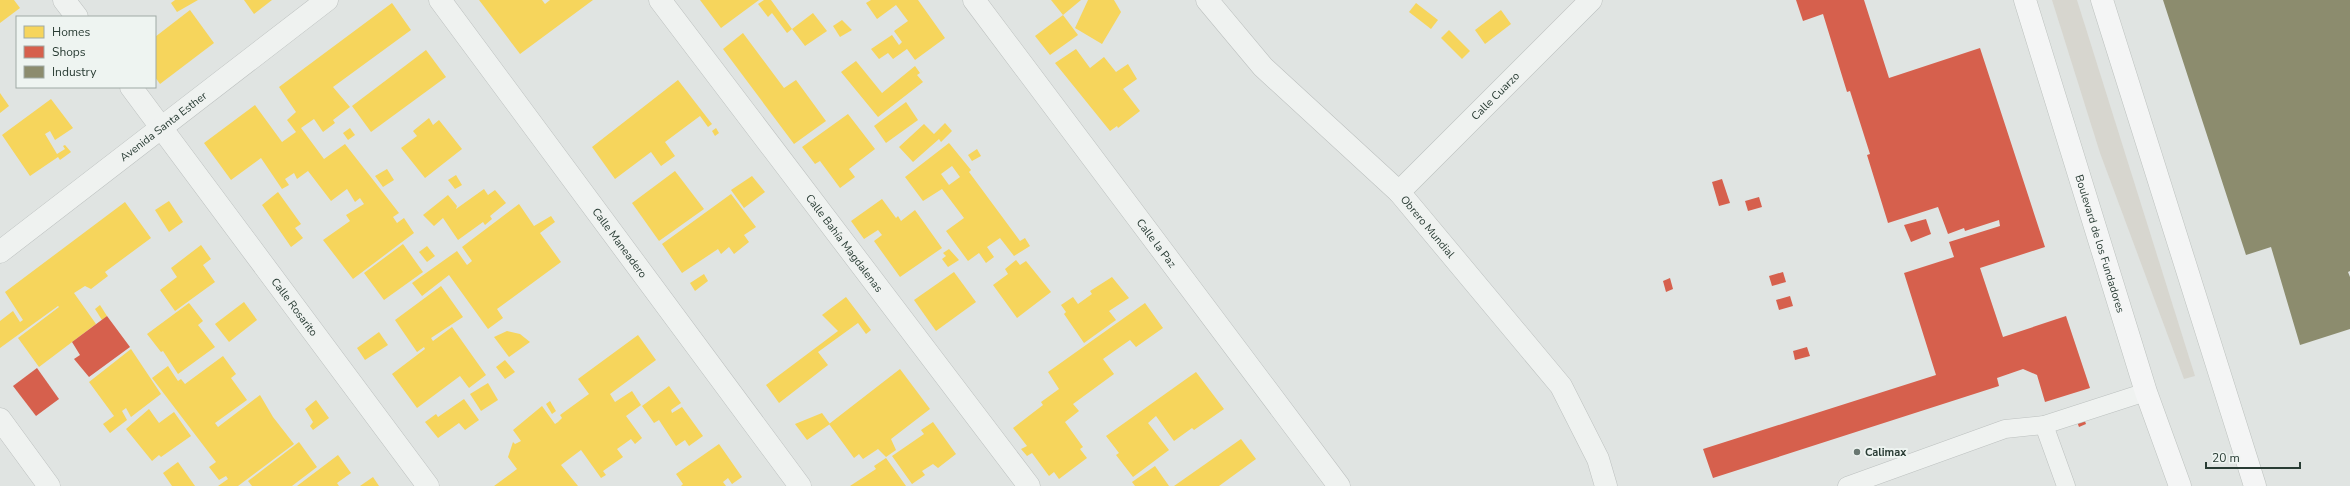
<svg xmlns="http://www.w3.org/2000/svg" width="2350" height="486" viewBox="0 0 2350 486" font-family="'Nunito Sans',sans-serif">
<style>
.green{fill:#d7d6cf}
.homes{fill:#f6d55c;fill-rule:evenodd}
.shops{fill:#d6604d}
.industry{fill:#8c8c6e}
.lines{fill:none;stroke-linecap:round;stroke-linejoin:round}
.lane-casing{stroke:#bcc0bf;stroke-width:19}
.street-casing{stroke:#bcc0bf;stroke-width:23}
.primary-casing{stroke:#bdc2bf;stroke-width:23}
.lane{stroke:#eff2f0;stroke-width:18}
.street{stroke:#eff2f0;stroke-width:22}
.primary{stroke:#f4f5f5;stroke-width:22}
.poi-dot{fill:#697771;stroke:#eef4f1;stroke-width:1.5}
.labels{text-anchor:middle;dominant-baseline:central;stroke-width:4;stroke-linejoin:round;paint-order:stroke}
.street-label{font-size:11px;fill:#293c34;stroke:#eef4f1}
.poi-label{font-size:11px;font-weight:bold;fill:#293c34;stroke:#eef4f1;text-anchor:start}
</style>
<rect width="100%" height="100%" fill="#e0e4e2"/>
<!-- green -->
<polygon class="green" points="2052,0 2077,0 2195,376 2184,379 2100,153"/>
<!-- homes -->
<g class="homes">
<polygon points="0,0 14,0 20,8 0,23"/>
<polygon points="175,0 198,0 177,12 171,3"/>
<polygon points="244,0 272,0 254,14"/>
<polygon points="479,0 542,0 545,4 550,0 593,0 520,54"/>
<polygon points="700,0 759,0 721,28"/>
<polygon points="764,0 771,0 792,29 813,13 827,31 805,46 792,29 787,33 772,13 768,17 758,4"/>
<polygon points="871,0 918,0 945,38 915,60 907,49 893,59 888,53 879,59 871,49 892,35 899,45 902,42 894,31 908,21 896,5 877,19 866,3"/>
<polygon points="1051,0 1081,0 1063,15"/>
<polygon points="1088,0 1114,0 1121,12 1102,44 1075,28"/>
<polygon points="392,3 411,30 333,87 350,107 333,120 335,123 323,132 314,119 301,128 324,159 345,144 399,213 393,217 397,223 404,218 414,233 353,279 323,240 350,221 346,215 364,204 360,198 355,202 347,189 331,201 308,171 297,179 294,173 285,179 289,185 282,189 261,158 231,180 204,143 255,105 282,142 296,132 287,120 296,112 279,87"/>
<polygon points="1416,3 1438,20 1431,29 1409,12"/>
<polygon points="190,10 214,43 160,84 155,77 155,37"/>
<polygon points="1501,10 1511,24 1485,44 1475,30"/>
<polygon points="1063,15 1078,35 1050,55 1035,36"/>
<polygon points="842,20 852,30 840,37 833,26"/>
<polygon points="1449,30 1470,51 1462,59 1441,38"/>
<polygon points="743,33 784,88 796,80 826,121 794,144 723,49"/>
<polygon points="1076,49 1090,68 1104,57 1116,72 1128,64 1137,79 1123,89 1140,111 1118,128 1117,126 1110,131 1055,63"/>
<polygon points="426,50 446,77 371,132 352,106"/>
<polygon points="856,61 882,93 915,66 920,73 917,75 923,82 878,117 841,72"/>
<polygon points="678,80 712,124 708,127 700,116 665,142 675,156 661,166 651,152 615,179 592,147"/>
<polygon points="0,93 9,106 0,113"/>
<polygon points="51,99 73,128 55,140 50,131 45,134 57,154 65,149 63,146 65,145 71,152 60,160 58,157 30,176 2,135"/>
<polygon points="906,102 918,120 886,143 874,126"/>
<polygon points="848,114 875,149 849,169 855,177 840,188 820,161 815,164 802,147"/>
<polygon points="429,118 433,125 439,120 462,149 425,178 401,148 417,136 413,131"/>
<polygon points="945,123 952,131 941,142 939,139 913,162 899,147 924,124 934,134"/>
<polygon points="350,128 355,135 348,140 343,133"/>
<polygon points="716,128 719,133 715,136 712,131"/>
<path d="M949,143L971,170L969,172L1020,241L1025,238L1030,246L1014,256L1000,238L987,247L994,257L986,263L979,253L968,261L946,231L964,218L942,189L923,201L905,177ZM952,166L960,177L949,185L941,174Z"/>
<polygon points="977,149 981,156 972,161 968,155"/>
<polygon points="387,169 394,180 383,187 375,176"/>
<polygon points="675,171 704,209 659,241 632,203"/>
<polygon points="456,175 462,185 455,189 448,180"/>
<polygon points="752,176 765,192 744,208 731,190"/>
<polygon points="484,189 488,195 495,190 506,203 490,216 492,219 485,225 483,222 458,240 443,218 434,226 423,215 448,195 457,206 456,209"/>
<polygon points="278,192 301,224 295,228 303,238 291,247 262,205"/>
<polygon points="731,194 756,227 744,235 749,242 734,254 729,247 721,254 718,249 682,273 662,244"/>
<polygon points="882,199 896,218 898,216 901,221 915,210 942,248 900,277 874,241 882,235 878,230 864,239 851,221"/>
<polygon points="169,201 183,222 169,232 155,210"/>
<polygon points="125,202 151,238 105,272 108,276 91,289 85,286 74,293 96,324 39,367 18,338 59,307 58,306 0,348 0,321 13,311 20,322 23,320 5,292"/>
<polygon points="519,204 534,226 551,216 555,222 540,233 561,262 497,309 503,318 488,329 449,275 422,296 412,283 457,251 467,265 472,261 462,247"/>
<polygon points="403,244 423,272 384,300 364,273"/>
<polygon points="201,245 211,259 203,265 215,282 175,311 160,290 177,277 171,268"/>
<polygon points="427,246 435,256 427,262 419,252"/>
<polygon points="949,249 959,260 948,267 942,259 946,256 943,253"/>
<polygon points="1016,260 1020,265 1026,261 1051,292 1017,318 993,285 1008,274 1005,269"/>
<polygon points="954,272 976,302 936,331 914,300"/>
<polygon points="704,274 708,281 695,291 690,283"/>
<polygon points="1112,277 1129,298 1109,311 1116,320 1084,343 1064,314 1066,312 1061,305 1073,297 1078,304 1092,294 1090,291"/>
<polygon points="441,286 463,317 431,338 433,341 452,327 486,375 469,388 460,376 417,408 392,374 425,349 424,347 417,352 395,320"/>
<polygon points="846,297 871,330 866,334 858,323 818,352 828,365 779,403 766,385 838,331 822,315"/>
<polygon points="244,302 257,320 229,342 215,324"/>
<polygon points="189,303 203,321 198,325 215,347 178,374 163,351 161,352 147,334"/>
<polygon points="1145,303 1163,328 1136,347 1130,340 1103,359 1114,374 1073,404 1079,411 1065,422 1083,447 1080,449 1087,458 1059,479 1054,472 1049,476 1032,453 1027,456 1021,449 1027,446 1013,428 1043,405 1041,402 1059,389 1048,372"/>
<polygon points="100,305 107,316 102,320 95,309"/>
<polygon points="507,331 520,334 530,342 509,357 494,337"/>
<polygon points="379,332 388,345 365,360 357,348"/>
<polygon points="638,335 656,360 610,394 615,402 632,391 641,405 626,416 642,438 635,444 631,439 617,449 623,457 603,471 606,475 601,478 581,450 561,465 578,486 494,486 517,469 508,457 513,442 515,444 521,441 513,430 542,406 555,424 558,422 562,418 560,415 589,394 578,379"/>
<polygon points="131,349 161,394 131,417 126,408 122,411 127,420 110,433 103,424 114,416 89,382"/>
<polygon points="223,356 236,374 231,378 247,400 215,423 218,427 260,395 273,417 294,444 238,486 218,486 228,479 226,476 219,480 209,467 216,462 152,378 168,366 178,381 181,379 185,384"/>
<polygon points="505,360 515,372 505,379 496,367"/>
<polygon points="900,369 930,409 891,439 896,450 886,457 878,449 863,459 859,454 854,458 829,424"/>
<polygon points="1196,372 1224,409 1194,430 1192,428 1174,441 1156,416 1148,423 1169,450 1133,477 1116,455 1119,453 1106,436"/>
<polygon points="488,383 498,400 481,411 470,394"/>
<polygon points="669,386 681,403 671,410 672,413 682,407 703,436 689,446 685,440 676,446 659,420 654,423 642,406"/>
<polygon points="464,399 479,420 465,430 459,423 438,438 425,422 436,414 438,417"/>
<polygon points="316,400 329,418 313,430 310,426 313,422 305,409"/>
<polygon points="550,401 556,411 552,414 546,404"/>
<polygon points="149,409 159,423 174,412 191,436 161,457 159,455 152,461 126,429"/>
<polygon points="822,413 830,424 807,440 795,424"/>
<polygon points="933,422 956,454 938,468 933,464 922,471 925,475 912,484 892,456 924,434 921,430"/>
<polygon points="1241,439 1256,459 1219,486 1174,486"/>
<polygon points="299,442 317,467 292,486 252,486 248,481"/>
<polygon points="719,444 742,477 732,484 728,478 723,482 726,486 681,486 683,484 676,474"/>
<polygon points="338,455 351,473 337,483 339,486 297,486"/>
<polygon points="886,458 906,486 850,486 876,469 874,466"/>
<polygon points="178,462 195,486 172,486 163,473"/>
<polygon points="1155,466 1169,486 1135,486 1132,482"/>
<polygon points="373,477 379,486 360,486"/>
</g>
<!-- shops -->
<g class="shops">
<polygon points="1796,0 1864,0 1889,78 1980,48 2045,247 1980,268 2003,337 2066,316 2090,388 2045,402 2037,375 2023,369 1997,378 1999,386 1713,478 1703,449 1936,375 1904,273 1954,257 1949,242 2000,226 1999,220 1965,231 1964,228 1948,234 1938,207 1888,223 1867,155 1870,154 1850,91 1847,92 1823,14 1803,21"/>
<polygon points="1722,179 1730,203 1719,206 1712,182"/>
<polygon points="1759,197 1762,207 1748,211 1745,201"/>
<polygon points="1926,219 1931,234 1911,242 1904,225"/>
<polygon points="1783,272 1786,282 1772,286 1769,276"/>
<polygon points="1670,278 1673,289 1666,292 1663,281"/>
<polygon points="1790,296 1793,306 1779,310 1776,300"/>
<polygon points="107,316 130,347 89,377 74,359 80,355 72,342"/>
<polygon points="1807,347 1810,356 1795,360 1793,351"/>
<polygon points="37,368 59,399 36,416 13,386"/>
<polygon points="2083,416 2086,424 2079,427 2076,419"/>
</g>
<!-- industry -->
<polygon class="industry" points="2163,0 2350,0 2350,271 2348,272 2350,277 2350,329 2300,345 2271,247 2246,255"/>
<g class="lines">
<!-- lane casing -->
<g class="lane-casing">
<g id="lane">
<polyline points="2044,425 2066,486"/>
<polyline points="1847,486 2005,429 2044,425 2146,392"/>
</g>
</g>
<!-- street casing -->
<g class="street-casing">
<g id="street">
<polyline points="64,0 77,17"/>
<path id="s1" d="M440,0L800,486"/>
<path id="s2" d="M660,0L1029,486"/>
<path id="s3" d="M974,0L1339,486"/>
<path id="s4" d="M1207,0L1263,67L1399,192L1561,386L1598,459L1606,486"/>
<path id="s5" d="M131,87L428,486"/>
<path id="s6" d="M1399,192L1591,0"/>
<path id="s7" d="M0,252L327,0"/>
<polyline points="0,419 49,486"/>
</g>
</g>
<!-- primary casing -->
<g class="primary-casing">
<g id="primary">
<path id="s8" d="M2025,0L2146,392L2180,486"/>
<polyline points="2102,0 2255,486"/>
</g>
</g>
<!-- lane -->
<use href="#lane" class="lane"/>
<!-- street -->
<use href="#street" class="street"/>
<!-- primary -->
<use href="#primary" class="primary"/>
</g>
<!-- markers -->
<circle class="poi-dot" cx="1857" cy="452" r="4"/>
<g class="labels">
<!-- street labels -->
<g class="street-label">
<text stroke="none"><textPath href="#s6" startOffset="136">Calle Cuarzo</textPath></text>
<text stroke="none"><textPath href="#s7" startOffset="206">Avenida Santa Esther</textPath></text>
<text stroke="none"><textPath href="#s4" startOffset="317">Obrero Mundial</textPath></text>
<text stroke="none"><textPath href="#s1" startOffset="302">Calle Maneadero</textPath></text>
<text stroke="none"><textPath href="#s2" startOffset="305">Calle Bahía Magdalenas</textPath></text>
<text stroke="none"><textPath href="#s3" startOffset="304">Calle la Paz</textPath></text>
<text stroke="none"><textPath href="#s8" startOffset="255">Boulevard de los Fundadores</textPath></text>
<text stroke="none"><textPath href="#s5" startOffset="274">Calle Rosarito</textPath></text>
</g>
<!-- poi labels -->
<g class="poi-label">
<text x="1865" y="452">Calimax</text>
</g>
</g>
<!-- legend -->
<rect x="16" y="16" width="140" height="72" fill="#eef4f1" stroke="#9faaa5"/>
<rect x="24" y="26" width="20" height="12" fill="#f6d55c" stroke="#9faaa5"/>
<text x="52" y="36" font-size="12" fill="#293c34">Homes</text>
<rect x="24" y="46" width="20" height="12" fill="#d6604d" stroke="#9faaa5"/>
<text x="52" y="56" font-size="12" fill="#293c34">Shops</text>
<rect x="24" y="66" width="20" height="12" fill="#8c8c6e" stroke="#9faaa5"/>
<text x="52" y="76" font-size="12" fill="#293c34">Industry</text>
<!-- scale -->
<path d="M2206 462v6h94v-6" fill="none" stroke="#293c34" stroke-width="2"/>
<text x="2212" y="462" font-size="12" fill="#293c34" stroke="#eef4f1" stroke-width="3" paint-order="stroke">20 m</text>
</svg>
